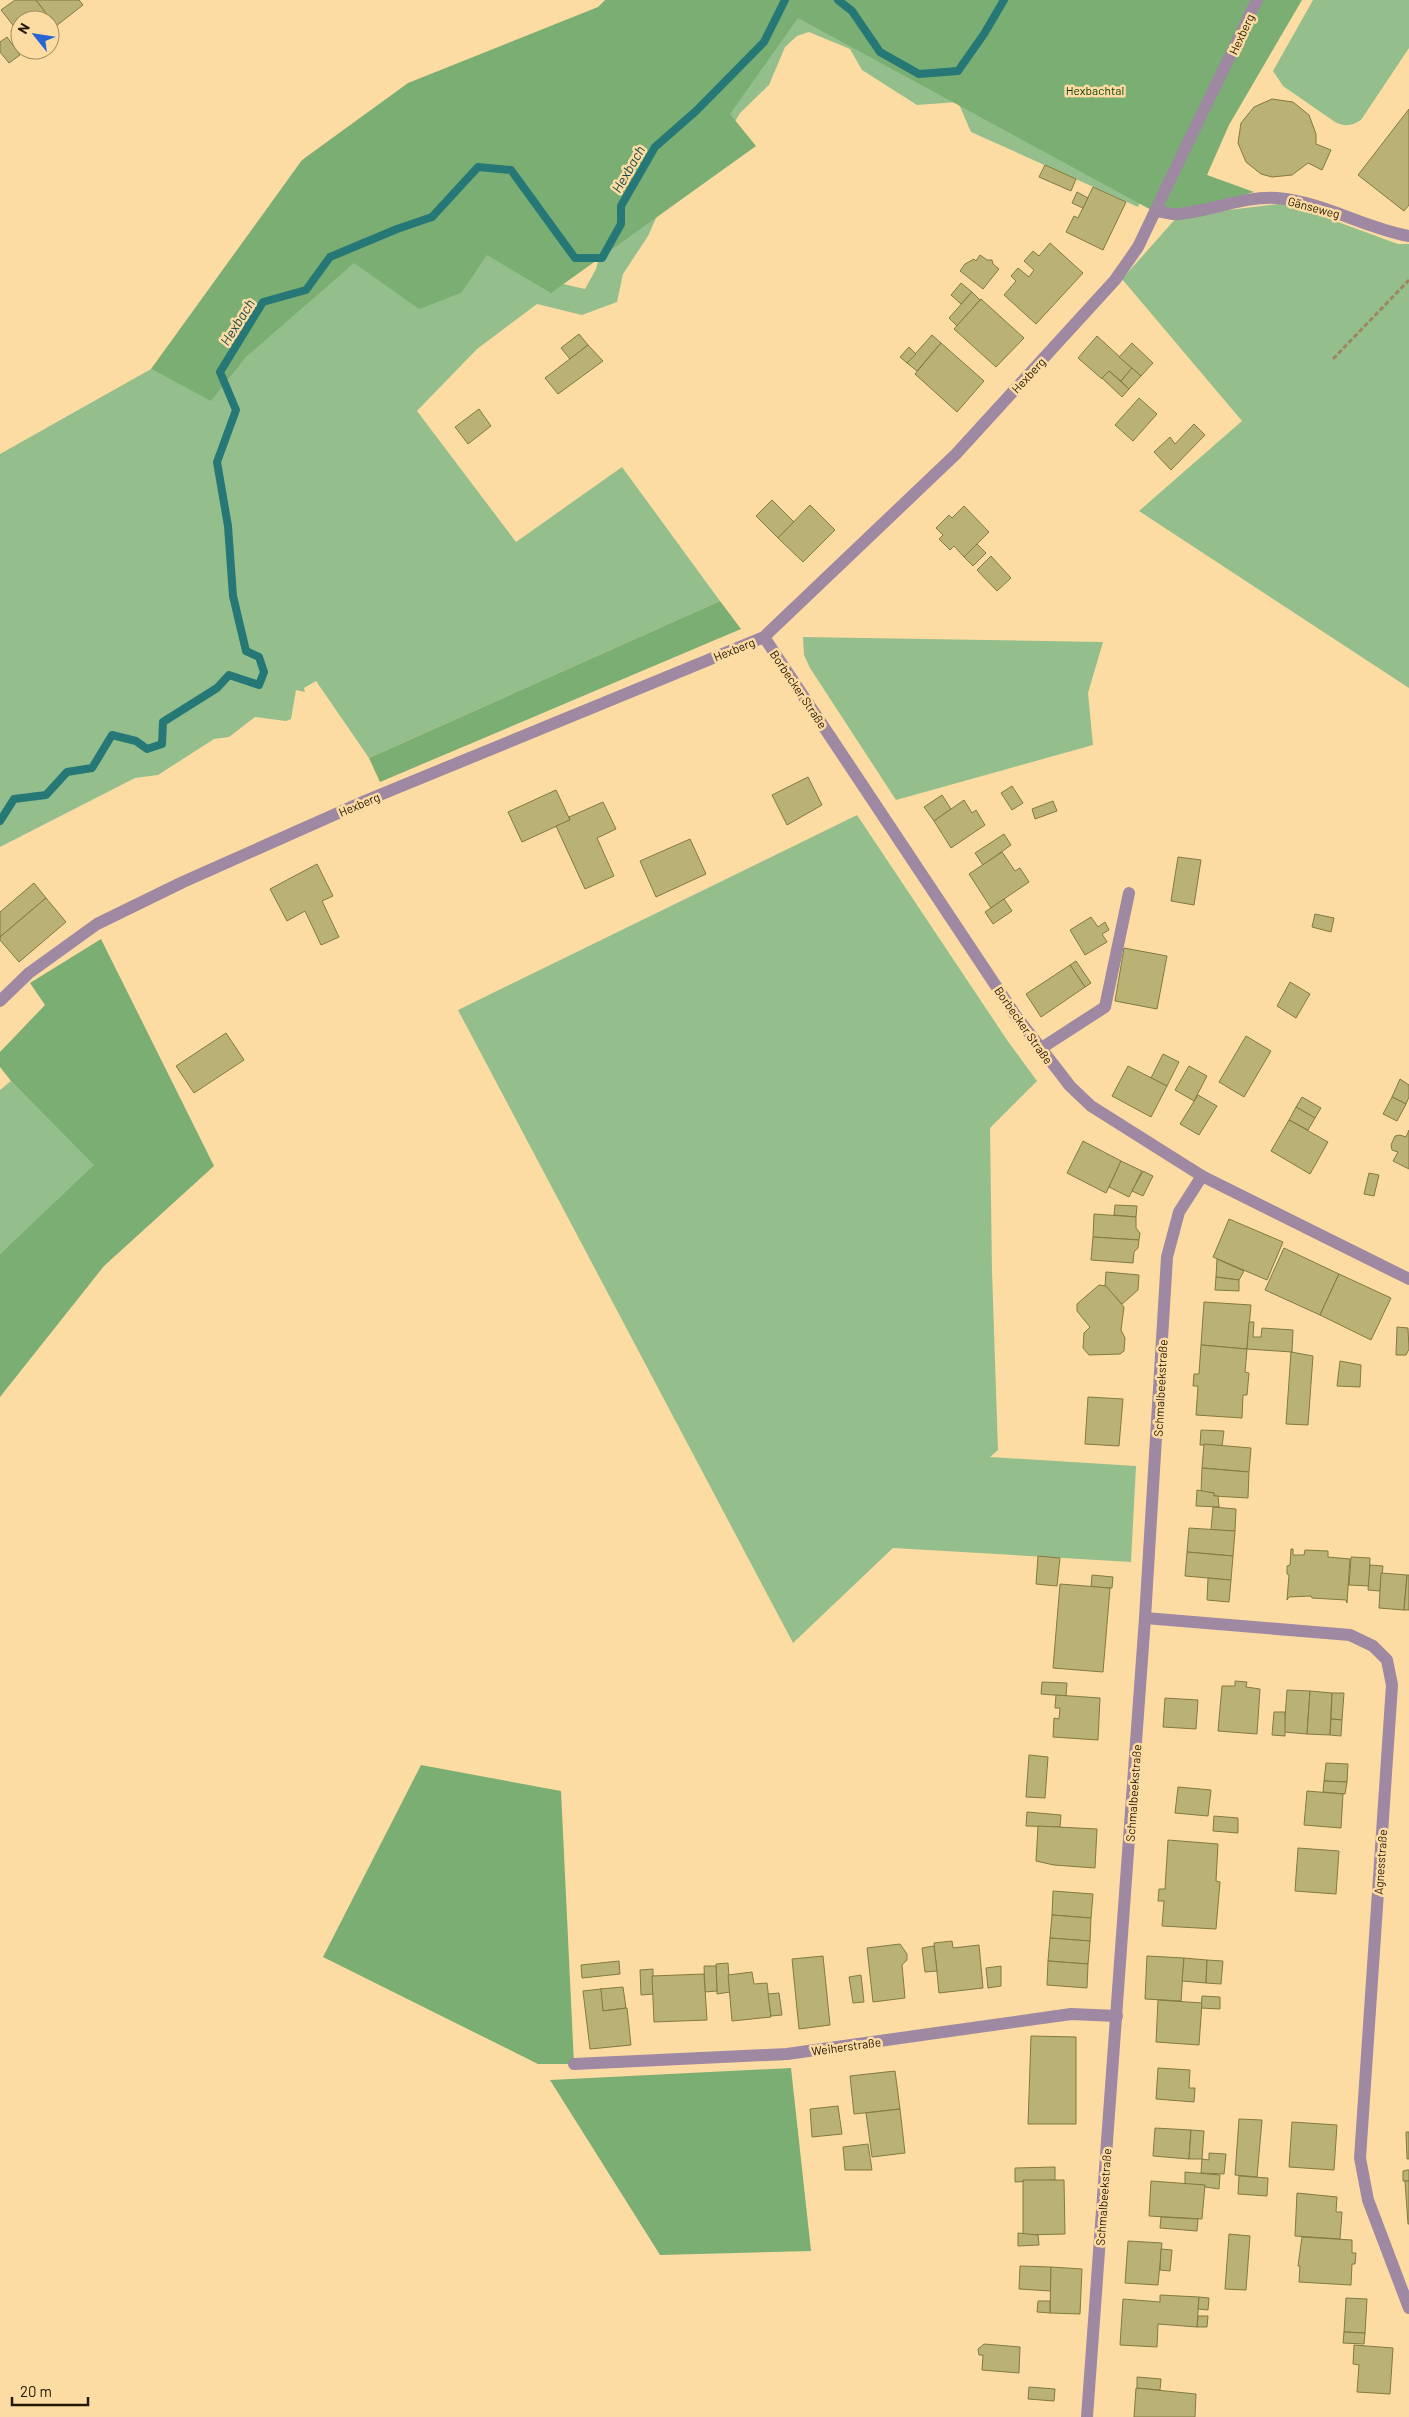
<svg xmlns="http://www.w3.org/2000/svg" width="1409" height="2417" viewBox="0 0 1409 2417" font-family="Barlow,sans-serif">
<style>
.green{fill:#94bf8d}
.forest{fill:#7aae72}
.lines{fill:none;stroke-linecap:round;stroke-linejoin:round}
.stream{stroke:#267876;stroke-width:8}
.building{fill:#bab174;stroke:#827a3e}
.path{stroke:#9e875d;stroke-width:3;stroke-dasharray:5 2.5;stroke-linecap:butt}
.minor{stroke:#9e88a2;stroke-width:12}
.labels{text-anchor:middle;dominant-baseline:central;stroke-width:5;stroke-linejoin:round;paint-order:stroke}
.street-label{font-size:12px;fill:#231702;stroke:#fddca3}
.park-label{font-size:12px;fill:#053d00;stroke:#fddca3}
.water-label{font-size:14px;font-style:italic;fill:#184a4e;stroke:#fddca3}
</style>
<rect width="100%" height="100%" fill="#fddca3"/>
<!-- green -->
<g class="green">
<polygon points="1237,0 1138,207 971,132 958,102 917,105 862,70 850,49 809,32 797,36 785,47 769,85 740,113 726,137 661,207 648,236 623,274 617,302 582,315 537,304 477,349 417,411 516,542 622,467 720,601 369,758 316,681 304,688 305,692 296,690 291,719 286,721 255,717 229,737 214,739 158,775 135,778 0,847 0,454 151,369 211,400 326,259 482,249 533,277 585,289 596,269 599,257 766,13"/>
<path d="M1313,0H1409V48L1361,120C1351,126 1346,127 1335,122L1283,86L1273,71Z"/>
<polygon points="1286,203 1398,244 1409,244 1409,688 1139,511 1242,421 1122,279 1178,216"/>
<polygon points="803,637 1103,642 1088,693 1093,745 896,800 810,668 804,655"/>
<polygon points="857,815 1007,1040 1037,1081 990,1128 992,1271 998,1450 990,1457 1136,1466 1131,1562 893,1548 793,1643 458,1010"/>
<polygon points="11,1081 95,1165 0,1254 0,1090"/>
</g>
<!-- forest -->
<g class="forest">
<polygon points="605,0 1302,0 1229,125 1207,175 1254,192 1178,216 1155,212 798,18 730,114 756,146 551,293 487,255 461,293 419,309 354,263 247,356 211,401 151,369 302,160 408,83 598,7"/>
<polygon points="720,601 741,629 380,782 369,758"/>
<polygon points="101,939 214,1166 104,1266 0,1397 0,1254 94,1165 11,1081 0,1067 0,1052 45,1005 30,983"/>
<polygon points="421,1765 561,1791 574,2064 538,2064 323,1957"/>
<polygon points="791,2068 811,2251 660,2255 550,2080"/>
</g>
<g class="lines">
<!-- stream -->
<g class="stream">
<polyline points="838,0 852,11 880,52 919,74 958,71 984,34 1004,0"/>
<polyline points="0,821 14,799 46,795 67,772 92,768 112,735 136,741 147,749 162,744 163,722 217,688 229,675 259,685 264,672 259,657 246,651 233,596 228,526 217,462 236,410 220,372 263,302 306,290 330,257 397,229 432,217 478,167 511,170 575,258 602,258 621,224 621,206 655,147 696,111 764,42 785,0"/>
</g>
</g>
<!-- building -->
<g class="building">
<polygon points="15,0 36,0 56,26 50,30 50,20 20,20 20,34 1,10"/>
<polygon points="36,0 79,0 83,5 56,26"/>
<polygon points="7,37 20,55 9,63 0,52 0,42"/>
<polygon points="1272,99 1293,102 1309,115 1316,134 1316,144 1331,150 1322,170 1308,163 1292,175 1272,177 1261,174 1246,162 1238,143 1241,123 1254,107"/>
<polygon points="1409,109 1409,205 1404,211 1358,175"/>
<polygon points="1045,165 1076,179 1071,191 1039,177"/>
<polygon points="1093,187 1126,202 1103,250 1066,232 1074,216 1078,218"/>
<polygon points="1077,192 1088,198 1083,208 1072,203"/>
<polygon points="1050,243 1083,273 1036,324 1004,295 1016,281 1011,276 1018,268 1029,277 1034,270 1024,261 1033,251 1039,256"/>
<polygon points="980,255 987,260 992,260 993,264 999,269 983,289 960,271 965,264 974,259 976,261"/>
<polygon points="961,283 972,292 961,304 951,295"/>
<polygon points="972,292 980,300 957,326 949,318"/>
<polygon points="981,299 1024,338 996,367 954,329"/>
<polygon points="579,334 588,345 570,359 561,348"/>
<polygon points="932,335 941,343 917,371 907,363"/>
<polygon points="1097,336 1132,368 1121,381 1109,371 1102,379 1078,358"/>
<polygon points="941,343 984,381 957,412 915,374"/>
<polygon points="1132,343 1153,363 1141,376 1119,357"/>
<polygon points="588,345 603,361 558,394 545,378"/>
<polygon points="909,347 916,354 907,363 900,357"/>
<polygon points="1132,368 1141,376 1129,389 1121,381"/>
<polygon points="1109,371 1129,389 1122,397 1102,378"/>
<polygon points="1139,398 1157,414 1133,441 1115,425"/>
<polygon points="479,409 491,426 468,444 455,427"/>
<polygon points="1194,424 1205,435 1171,470 1154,452 1170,437 1175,444"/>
<polygon points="772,500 794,522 778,538 756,516"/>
<polygon points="810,505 835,530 803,562 778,538"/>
<polygon points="964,506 989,532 964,557 954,546 950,550 939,539 943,535 936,528 949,515 952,518"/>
<polygon points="977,544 986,553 973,566 964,557"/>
<polygon points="991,556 1011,578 997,591 977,570"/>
<polygon points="808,777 822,805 787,825 772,795"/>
<polygon points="1012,786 1023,803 1012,810 1001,793"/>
<polygon points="556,790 570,820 522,842 508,812"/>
<polygon points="942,795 951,809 934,821 924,807"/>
<polygon points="964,800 972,813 976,810 985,825 951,848 934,821"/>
<polygon points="1053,801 1057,811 1035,819 1032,809"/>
<polygon points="603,802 616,829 597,838 614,876 585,889 556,826 570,820 569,817"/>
<polygon points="1004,834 1011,845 983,865 975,853"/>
<polygon points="690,839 706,874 656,897 640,861"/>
<polygon points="1002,852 1015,871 1020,868 1029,882 991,908 969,874"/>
<polygon points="1178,857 1201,860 1194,905 1171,901"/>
<polygon points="317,864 333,896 322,901 339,937 321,945 305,911 287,921 270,889"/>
<polygon points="34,883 46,898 0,937 0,912"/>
<polygon points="46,898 66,922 19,962 0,940 0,937"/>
<polygon points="1004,899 1012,911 993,924 985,912"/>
<polygon points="1315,914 1334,918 1331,932 1312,927"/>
<polygon points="1091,917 1098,927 1105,922 1109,930 1102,934 1107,942 1085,955 1070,930"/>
<polygon points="1124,948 1167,956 1157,1009 1115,1001"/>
<polygon points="1076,961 1091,983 1085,987 1070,965"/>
<polygon points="1070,965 1085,987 1041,1017 1026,994"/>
<polygon points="1290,982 1310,994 1296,1018 1277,1006"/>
<polygon points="226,1033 244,1060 194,1093 176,1066"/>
<polygon points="1246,1036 1271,1051 1244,1097 1219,1082"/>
<polygon points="1163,1054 1179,1062 1167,1086 1151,1078"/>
<polygon points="1128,1066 1167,1086 1151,1117 1112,1096"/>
<polygon points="1189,1066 1207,1076 1194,1101 1175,1090"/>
<polygon points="1400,1079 1409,1085 1409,1097 1406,1104 1392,1097"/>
<polygon points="1198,1095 1217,1106 1199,1135 1180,1124"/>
<polygon points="1302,1097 1321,1108 1315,1118 1296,1107"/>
<polygon points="1392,1097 1406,1104 1397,1121 1383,1114"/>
<polygon points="1296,1107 1315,1118 1308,1130 1289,1120"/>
<polygon points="1289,1120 1328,1142 1310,1174 1271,1151"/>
<polygon points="1409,1130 1409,1169 1393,1161 1398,1152 1392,1150 1391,1145 1395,1136 1400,1135 1406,1137"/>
<polygon points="1083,1141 1121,1161 1106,1193 1067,1173"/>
<polygon points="1121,1161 1142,1171 1129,1197 1109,1187"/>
<polygon points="1143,1171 1153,1176 1143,1196 1132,1191"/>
<polygon points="1369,1173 1379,1175 1374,1196 1364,1194"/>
<polygon points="1115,1205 1137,1206 1136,1217 1114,1215"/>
<polygon points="1094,1214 1136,1217 1136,1228 1140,1233 1139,1240 1093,1237"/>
<polygon points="1229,1219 1283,1242 1267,1280 1213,1257"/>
<polygon points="1093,1237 1139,1240 1138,1248 1134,1252 1133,1263 1091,1260"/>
<polygon points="1284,1248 1339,1274 1320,1315 1265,1290"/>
<polygon points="1217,1259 1244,1271 1239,1280 1216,1277"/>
<polygon points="1106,1272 1139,1275 1138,1290 1122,1304 1105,1286"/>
<polygon points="1339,1274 1391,1298 1371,1340 1320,1315"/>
<polygon points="1216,1277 1239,1280 1239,1291 1215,1290"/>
<polygon points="1099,1285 1106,1286 1124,1307 1121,1330 1125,1338 1124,1351 1120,1354 1089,1355 1083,1348 1084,1333 1090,1327 1077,1311 1077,1304"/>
<polygon points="1204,1302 1251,1305 1247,1349 1201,1345"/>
<polygon points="1249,1322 1254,1322 1253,1337 1261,1337 1262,1328 1293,1330 1292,1352 1247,1349"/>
<polygon points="1397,1327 1408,1328 1409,1349 1406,1355 1396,1355"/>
<polygon points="1201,1345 1247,1349 1245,1372 1249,1373 1247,1395 1243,1395 1242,1418 1196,1415 1198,1386 1193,1386 1194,1374 1199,1374"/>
<polygon points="1291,1352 1313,1356 1308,1425 1286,1424"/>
<polygon points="1340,1361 1361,1365 1360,1387 1337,1386"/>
<polygon points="1088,1397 1123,1399 1119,1446 1085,1444"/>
<polygon points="1201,1430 1224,1431 1222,1446 1200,1445"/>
<polygon points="1204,1444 1251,1448 1249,1472 1202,1468"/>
<polygon points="1202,1468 1249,1472 1248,1498 1214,1496 1214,1493 1201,1492"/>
<polygon points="1197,1490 1214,1493 1214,1496 1218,1496 1219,1507 1196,1506"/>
<polygon points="1213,1507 1236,1509 1235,1531 1211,1530"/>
<polygon points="1189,1528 1235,1531 1233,1556 1187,1552"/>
<polygon points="1291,1549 1293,1549 1293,1555 1304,1555 1305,1550 1328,1551 1328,1557 1350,1559 1347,1603 1346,1600 1312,1598 1311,1596 1289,1597 1287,1600 1289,1575 1287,1574 1287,1566 1290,1565"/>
<polygon points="1187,1552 1233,1556 1231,1580 1185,1576"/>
<polygon points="1038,1556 1060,1558 1057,1586 1036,1584"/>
<polygon points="1351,1557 1370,1558 1369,1586 1349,1585"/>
<polygon points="1370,1565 1383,1566 1380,1591 1368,1590"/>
<polygon points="1381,1573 1407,1575 1404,1610 1379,1608"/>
<polygon points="1092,1575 1113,1577 1112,1588 1091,1587"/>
<polygon points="1407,1575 1409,1575 1409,1610 1404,1610"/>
<polygon points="1208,1578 1231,1580 1229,1602 1207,1600"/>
<polygon points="1060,1584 1110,1588 1103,1672 1053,1668"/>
<polygon points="1235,1681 1247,1682 1246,1687 1260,1689 1257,1734 1218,1731 1222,1686 1235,1686"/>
<polygon points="1042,1682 1067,1683 1066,1696 1041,1694"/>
<polygon points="1287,1690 1310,1691 1307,1734 1284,1732"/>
<polygon points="1310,1691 1332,1693 1330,1735 1307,1734"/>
<polygon points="1332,1693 1344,1693 1342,1720 1331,1719"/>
<polygon points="1056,1695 1100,1698 1098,1740 1053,1737 1054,1718 1059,1719 1060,1708 1055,1708"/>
<polygon points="1165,1698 1198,1700 1196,1729 1163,1727"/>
<polygon points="1274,1712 1285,1712 1285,1736 1272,1735"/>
<polygon points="1331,1719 1342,1720 1341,1736 1330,1735"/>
<polygon points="1029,1755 1048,1757 1045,1798 1026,1797"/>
<polygon points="1326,1763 1348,1764 1347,1782 1324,1781"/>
<polygon points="1324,1781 1347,1782 1345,1794 1323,1792"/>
<polygon points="1178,1787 1211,1790 1208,1816 1175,1813"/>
<polygon points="1307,1791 1343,1794 1341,1828 1304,1825"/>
<polygon points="1027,1812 1061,1815 1060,1827 1026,1826"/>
<polygon points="1214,1816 1238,1818 1238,1833 1213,1831"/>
<polygon points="1038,1826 1097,1829 1095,1868 1054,1865 1036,1861"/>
<polygon points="1168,1840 1218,1844 1216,1881 1220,1882 1216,1929 1162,1926 1164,1901 1158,1901 1159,1889 1165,1889"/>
<polygon points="1298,1848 1339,1851 1336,1894 1295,1891"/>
<polygon points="1053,1891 1093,1894 1091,1918 1052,1915"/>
<polygon points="1052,1915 1091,1918 1090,1941 1050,1938"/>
<polygon points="1050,1938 1090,1941 1088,1964 1048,1961"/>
<polygon points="952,1941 953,1948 979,1945 983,1988 939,1993 934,1943"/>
<polygon points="900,1944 907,1954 907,1960 902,1965 905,1998 873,2002 867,1948"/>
<polygon points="934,1946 937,1971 925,1972 922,1948"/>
<polygon points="823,1956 830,2025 799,2029 792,1959"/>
<polygon points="1147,1956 1184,1958 1181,2001 1145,1999"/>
<polygon points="1184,1958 1207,1960 1206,1983 1182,1981"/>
<polygon points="1207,1960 1223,1961 1221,1984 1206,1983"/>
<polygon points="619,1961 620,1974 582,1978 581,1965"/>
<polygon points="1048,1961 1088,1964 1087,1988 1047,1985"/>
<polygon points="728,1963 730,1992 717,1994 716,1964"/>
<polygon points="704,1966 716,1966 717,1991 705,1992"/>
<polygon points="1001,1966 1001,1986 988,1988 986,1968"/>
<polygon points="653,1969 653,1994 641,1995 640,1970"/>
<polygon points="752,1972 754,1984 767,1983 771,2017 732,2021 728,1975"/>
<polygon points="704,1974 707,2020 654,2022 652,1976"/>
<polygon points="861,1975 864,2002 853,2003 849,1977"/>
<polygon points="623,1987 626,2008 603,2011 600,1989"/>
<polygon points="601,1989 603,2011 627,2008 631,2045 590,2049 583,1991"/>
<polygon points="779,1993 782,2015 771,2016 768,1994"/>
<polygon points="1202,1996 1220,1997 1220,2009 1201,2008"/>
<polygon points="1158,2000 1202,2003 1199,2045 1156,2042"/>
<polygon points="1031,2036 1076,2037 1076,2124 1028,2124"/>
<polygon points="1158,2068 1190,2070 1189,2088 1195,2088 1194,2102 1156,2099"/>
<polygon points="895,2071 900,2109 854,2114 850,2076"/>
<polygon points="838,2106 842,2134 812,2137 810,2109"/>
<polygon points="900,2109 905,2153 872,2157 866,2113"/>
<polygon points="1239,2119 1262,2120 1257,2177 1235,2175"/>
<polygon points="1292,2122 1337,2125 1334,2170 1289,2167"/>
<polygon points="1155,2128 1191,2130 1189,2159 1153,2156"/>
<polygon points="1191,2130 1204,2131 1202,2159 1189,2159"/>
<polygon points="1406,2132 1409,2132 1409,2159 1407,2159"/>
<polygon points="868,2144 872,2170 845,2170 843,2147"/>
<polygon points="1209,2153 1226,2154 1224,2174 1201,2173 1202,2159 1209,2160"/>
<polygon points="1055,2167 1055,2180 1015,2182 1015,2168"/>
<polygon points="1407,2170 1409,2170 1409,2181 1403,2181 1403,2171"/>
<polygon points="1185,2172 1220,2175 1219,2189 1185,2184"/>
<polygon points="1239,2176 1268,2178 1267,2196 1238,2194"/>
<polygon points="1023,2180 1064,2180 1065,2234 1023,2235"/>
<polygon points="1151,2181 1205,2185 1202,2219 1149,2216"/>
<polygon points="1405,2181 1409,2181 1409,2224 1408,2224"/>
<polygon points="1297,2193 1337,2197 1336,2212 1342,2212 1340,2239 1295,2236"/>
<polygon points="1161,2217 1198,2219 1197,2231 1160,2228"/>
<polygon points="1018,2233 1038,2235 1039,2245 1018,2246"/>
<polygon points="1229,2234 1250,2236 1246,2290 1225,2289"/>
<polygon points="1302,2237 1352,2240 1352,2253 1356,2253 1355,2264 1352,2264 1351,2285 1299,2282 1300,2266 1298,2266"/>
<polygon points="1128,2241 1162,2243 1158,2285 1125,2283"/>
<polygon points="1161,2249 1172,2250 1170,2271 1160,2270"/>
<polygon points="1020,2266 1051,2267 1051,2291 1019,2289"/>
<polygon points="1051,2267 1082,2269 1080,2314 1050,2313"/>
<polygon points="1160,2295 1199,2297 1197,2327 1158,2324 1157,2347 1120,2345 1123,2299 1160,2302"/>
<polygon points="1199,2297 1209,2298 1208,2310 1198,2309"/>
<polygon points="1346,2298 1367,2299 1365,2333 1344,2332"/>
<polygon points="1038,2301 1050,2301 1050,2313 1037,2312"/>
<polygon points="1198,2316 1208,2316 1207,2327 1197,2327"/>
<polygon points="1344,2332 1365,2333 1364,2344 1343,2343"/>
<polygon points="984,2344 1020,2347 1019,2373 982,2370 983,2355 979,2355 978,2349"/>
<polygon points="1354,2345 1393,2348 1390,2394 1357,2392 1359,2365 1353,2364"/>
<polygon points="1137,2377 1161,2379 1160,2390 1137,2388"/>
<polygon points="1029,2387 1055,2389 1054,2401 1028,2399"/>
<polygon points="1136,2388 1196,2394 1195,2417 1134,2417"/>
</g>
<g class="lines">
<!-- path -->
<polyline class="path" points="1333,359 1409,280"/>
<!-- minor -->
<g class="minor">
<path d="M1157,211C1164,212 1172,215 1179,214C1212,211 1243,196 1277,198C1324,202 1364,228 1409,236"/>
<polyline points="764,637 1016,1016 1070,1086 1091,1106 1202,1176 1409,1279"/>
<polyline points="0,1001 29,973 97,924 183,882 365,801 764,637 956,454 1115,280 1138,247 1169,182 1257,0"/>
<polyline points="1040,1049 1105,1007 1129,893"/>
<polyline points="1145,1618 1350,1635 1373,1646 1387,1660 1392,1685 1360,2158 1368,2200 1409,2308"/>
<polyline points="574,2064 787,2054 1071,2014 1117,2016"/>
<polyline points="1087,2417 1145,1618 1167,1257 1179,1212 1202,1176"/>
</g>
</g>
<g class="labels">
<!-- street labels -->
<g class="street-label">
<text transform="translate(1241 34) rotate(-65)">Hexberg</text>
<text transform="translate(1314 207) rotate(15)">Gänseweg</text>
<text transform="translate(1028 375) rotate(-47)">Hexberg</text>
<text transform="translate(734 649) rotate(-22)">Hexberg</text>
<text transform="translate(799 689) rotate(56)">Borbecker Straße</text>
<text transform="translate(359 804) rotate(-23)">Hexberg</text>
<text transform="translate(1024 1025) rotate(55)">Borbecker Straße</text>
<text transform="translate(1160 1388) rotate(-87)">Schmalbeekstraße</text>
<text transform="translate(1133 1793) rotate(-86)">Schmalbeekstraße</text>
<text transform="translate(1380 1862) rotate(-86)">Agnesstraße</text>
<text transform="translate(846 2046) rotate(-8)">Weiherstraße</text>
<text transform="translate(1103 2197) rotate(-86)">Schmalbeekstraße</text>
</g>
<!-- park labels -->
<g class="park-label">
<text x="1095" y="90">Hexbachtal</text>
</g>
<!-- water labels -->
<g class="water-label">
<text transform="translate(628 169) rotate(-60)">Hexbach</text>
<text transform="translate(237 322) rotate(-58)">Hexbach</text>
</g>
</g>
<!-- north arrow -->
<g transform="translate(35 35) rotate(300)"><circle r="24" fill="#fddca3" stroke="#a68d63"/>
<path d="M0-4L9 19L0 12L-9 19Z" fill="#2965d2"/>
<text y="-8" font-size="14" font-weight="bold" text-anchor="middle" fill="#231702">N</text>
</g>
<!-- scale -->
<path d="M12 2397v8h76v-8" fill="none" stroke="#231702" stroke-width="2.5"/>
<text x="20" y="2397" font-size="15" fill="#231702" stroke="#fddca3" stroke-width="4" paint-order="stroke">20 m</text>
</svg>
